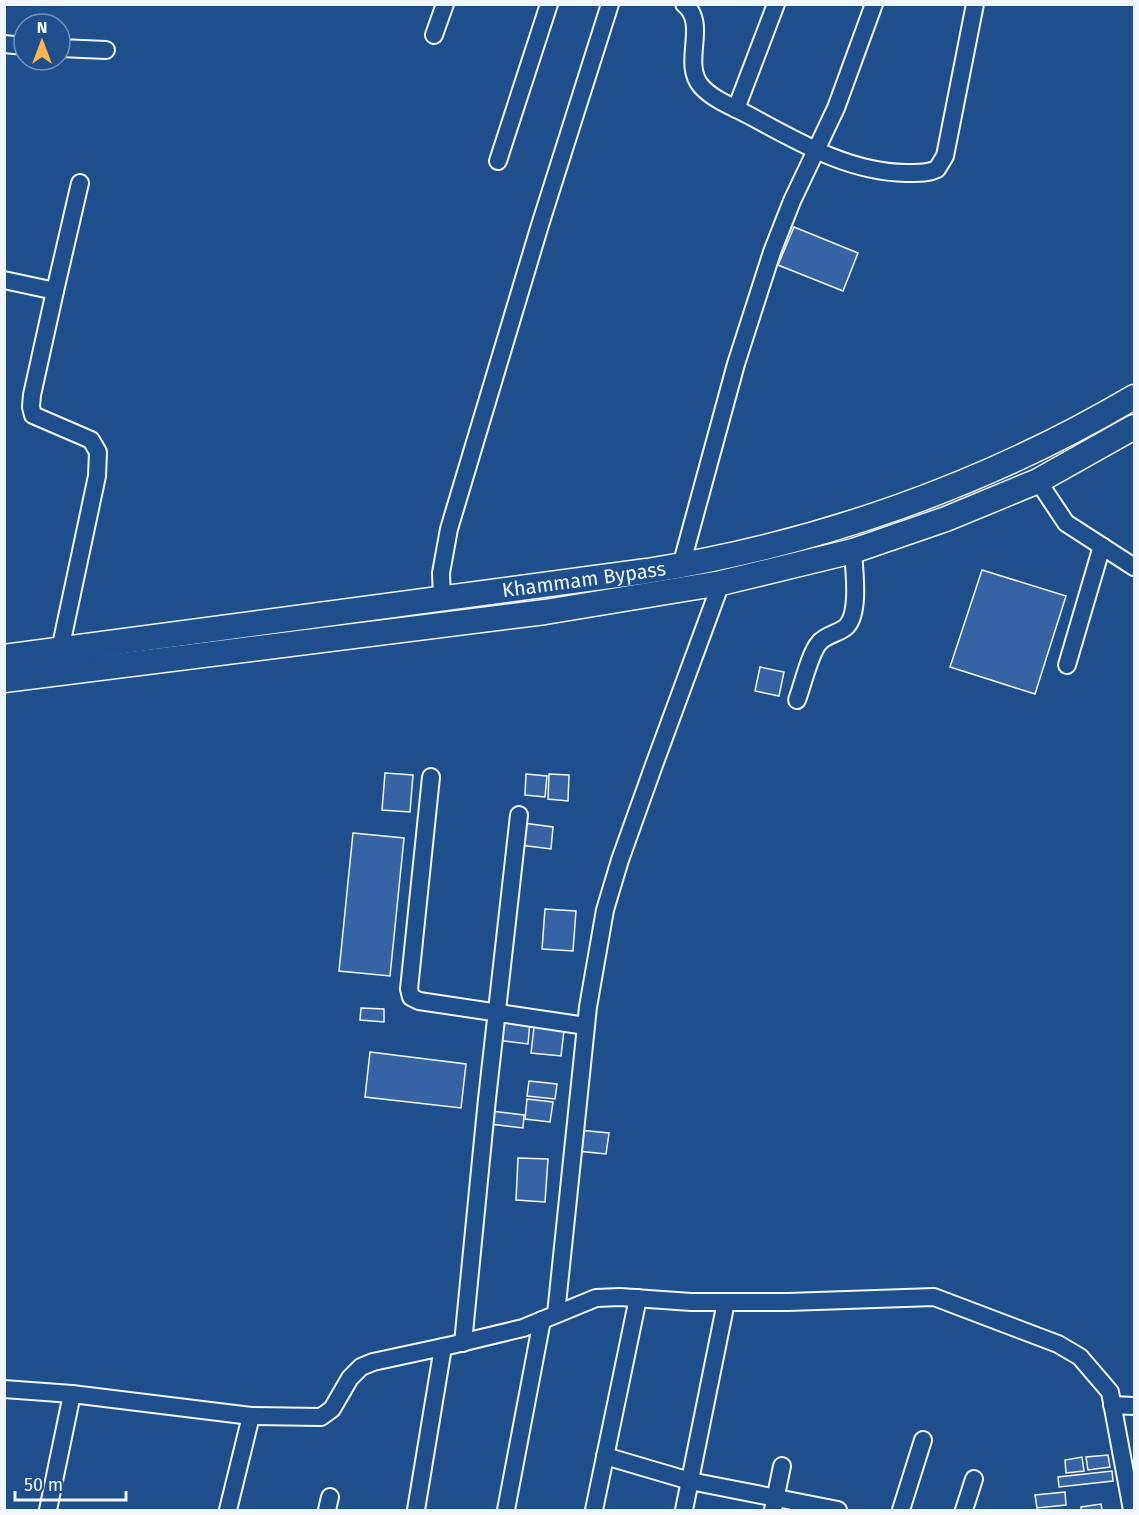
<svg xmlns="http://www.w3.org/2000/svg" width="1139" height="1515" viewBox="0 0 1139 1515" font-family="'Fira Sans',sans-serif">
<style>
.building{fill:#3563a3;stroke:#f2f6ff;stroke-width:1.5}
.lines{fill:none;stroke-linecap:round;stroke-linejoin:round}
.minor-casing{stroke:#f2f6ff;stroke-width:20}
.highway-casing{stroke:#f2f6ff;stroke-width:27}
.minor{stroke:#1f4e8c;stroke-width:16}
.highway{stroke:#1f4e8c;stroke-width:24}
.labels{text-anchor:middle;dominant-baseline:central;stroke-width:4.5;stroke-linejoin:round;paint-order:stroke}
.street-label{font-size:20px;fill:#f2f6ff;stroke:#1f4e8c}
</style>
<rect width="100%" height="100%" fill="#1f4e8c"/>
<!-- building -->
<g class="building">
<polygon points="794,227 858,253 843,291 778,265"/>
<polygon points="982,570 1066,596 1035,694 950,667"/>
<polygon points="760,667 784,672 779,696 755,691"/>
<polygon points="385,773 413,775 410,812 382,810"/>
<polygon points="526,774 547,776 545,797 525,795"/>
<polygon points="549,774 569,775 568,801 548,799"/>
<polygon points="523,823 553,827 551,849 520,845"/>
<polygon points="353,833 404,838 390,976 339,971"/>
<polygon points="545,909 576,911 573,951 542,949"/>
<polygon points="361,1008 384,1009 384,1022 360,1020"/>
<polygon points="499,1018 530,1022 528,1044 497,1040"/>
<polygon points="534,1027 564,1030 561,1056 531,1053"/>
<polygon points="370,1052 466,1064 461,1108 365,1097"/>
<polygon points="529,1081 557,1084 555,1099 527,1096"/>
<polygon points="527,1099 553,1102 550,1122 525,1119"/>
<polygon points="491,1111 524,1115 523,1128 490,1124"/>
<polygon points="579,1130 609,1133 606,1154 577,1151"/>
<polygon points="518,1158 548,1159 545,1202 516,1200"/>
<polygon points="1108,1455 1110,1467 1088,1470 1086,1457"/>
<polygon points="1082,1457 1084,1471 1066,1473 1065,1460"/>
<polygon points="1112,1471 1113,1481 1059,1487 1058,1477"/>
<polygon points="1065,1492 1066,1505 1037,1508 1035,1495"/>
<polygon points="1101,1504 1102,1510 1081,1510 1081,1507"/>
</g>
<g class="lines">
<!-- minor casing -->
<g class="minor-casing">
<g id="minor">
<path d="M684,4C709,24 681,62 701,86C713,100 736,108 752,117C800,143 849,172 906,173C917,173 927,174 937,169L945,156L975,4"/>
<polyline points="434,35 445,4"/>
<polyline points="4,44 24,46"/>
<polyline points="60,48 106,50"/>
<polyline points="736,109 776,4"/>
<polyline points="498,161 549,4"/>
<polyline points="4,280 55,291 32,395 31,407 33,415 91,440 98,452 97,476 60,650"/>
<polyline points="55,291 80,183"/>
<polyline points="1038,481 1066,523 1134,567"/>
<polyline points="681,566 736,364 772,252 792,201 836,108 874,4"/>
<polyline points="442,599 441,573 449,529 540,225 610,4"/>
<polyline points="1067,665 1102,546"/>
<path d="M797,700C802,687 810,653 819,643C826,634 839,634 847,626C860,611 854,570 853,551"/>
<polyline points="431,777 409,989 411,997 419,1001 586,1026"/>
<polyline points="556,1314 588,1007 605,910 620,860 654,765 721,583"/>
<polyline points="463,1343 487,1099 519,815"/>
<polyline points="4,1389 72,1394 251,1416 321,1417 332,1409 350,1378 361,1367 373,1362 452,1345 523,1328 596,1298 620,1297 691,1302 788,1302 934,1297 1058,1344 1080,1357 1110,1392 1132,1510"/>
<polyline points="1112,1405 1134,1406"/>
<polyline points="605,1456 690,1481 838,1510"/>
<polyline points="48,1510 72,1394"/>
<polyline points="228,1510 251,1416"/>
<polyline points="327,1510 330,1497"/>
<polyline points="416,1510 443,1347"/>
<polyline points="506,1510 542,1320"/>
<polyline points="594,1510 638,1298"/>
<polyline points="684,1510 726,1302"/>
<polyline points="773,1510 782,1466"/>
<polyline points="901,1510 923,1440"/>
<polyline points="964,1510 974,1479"/>
</g>
</g>
<!-- highway casing -->
<g class="highway-casing">
<g id="highway">
<path id="s1" d="M4,657L647,571C818,544 985,485 1134,397"/>
<polyline points="4,680 545,612 721,583 853,551 946,519 1038,481 1134,427"/>
</g>
</g>
<!-- minor -->
<use href="#minor" class="minor"/>
<!-- highway -->
<use href="#highway" class="highway"/>
</g>
<g class="labels">
<!-- street labels -->
<g class="street-label">
<text stroke="none"><textPath href="#s1" startOffset="585">Khammam Bypass</textPath></text>
</g>
</g>
<!-- border -->
<rect width="1139" height="1515" fill="none" stroke="#f2f6ff" stroke-width="12"/>
<!-- north arrow -->
<g transform="translate(42 42)"><circle r="28" fill="#1f4e8c" stroke="#7391ba" stroke-width="1.5"/>
<path d="M0-4.5L10 22L0 15L-10 22Z" fill="#ffb74d"/>
<text y="-9" font-size="16" font-weight="bold" text-anchor="middle" fill="#f2f6ff">N</text>
</g>
<!-- scale -->
<path d="M15 1491v9h111v-9" fill="none" stroke="#f2f6ff" stroke-width="3"/>
<text x="24" y="1491" font-size="18" fill="#f2f6ff" stroke="#1f4e8c" stroke-width="4.5" paint-order="stroke">50 m</text>
</svg>
